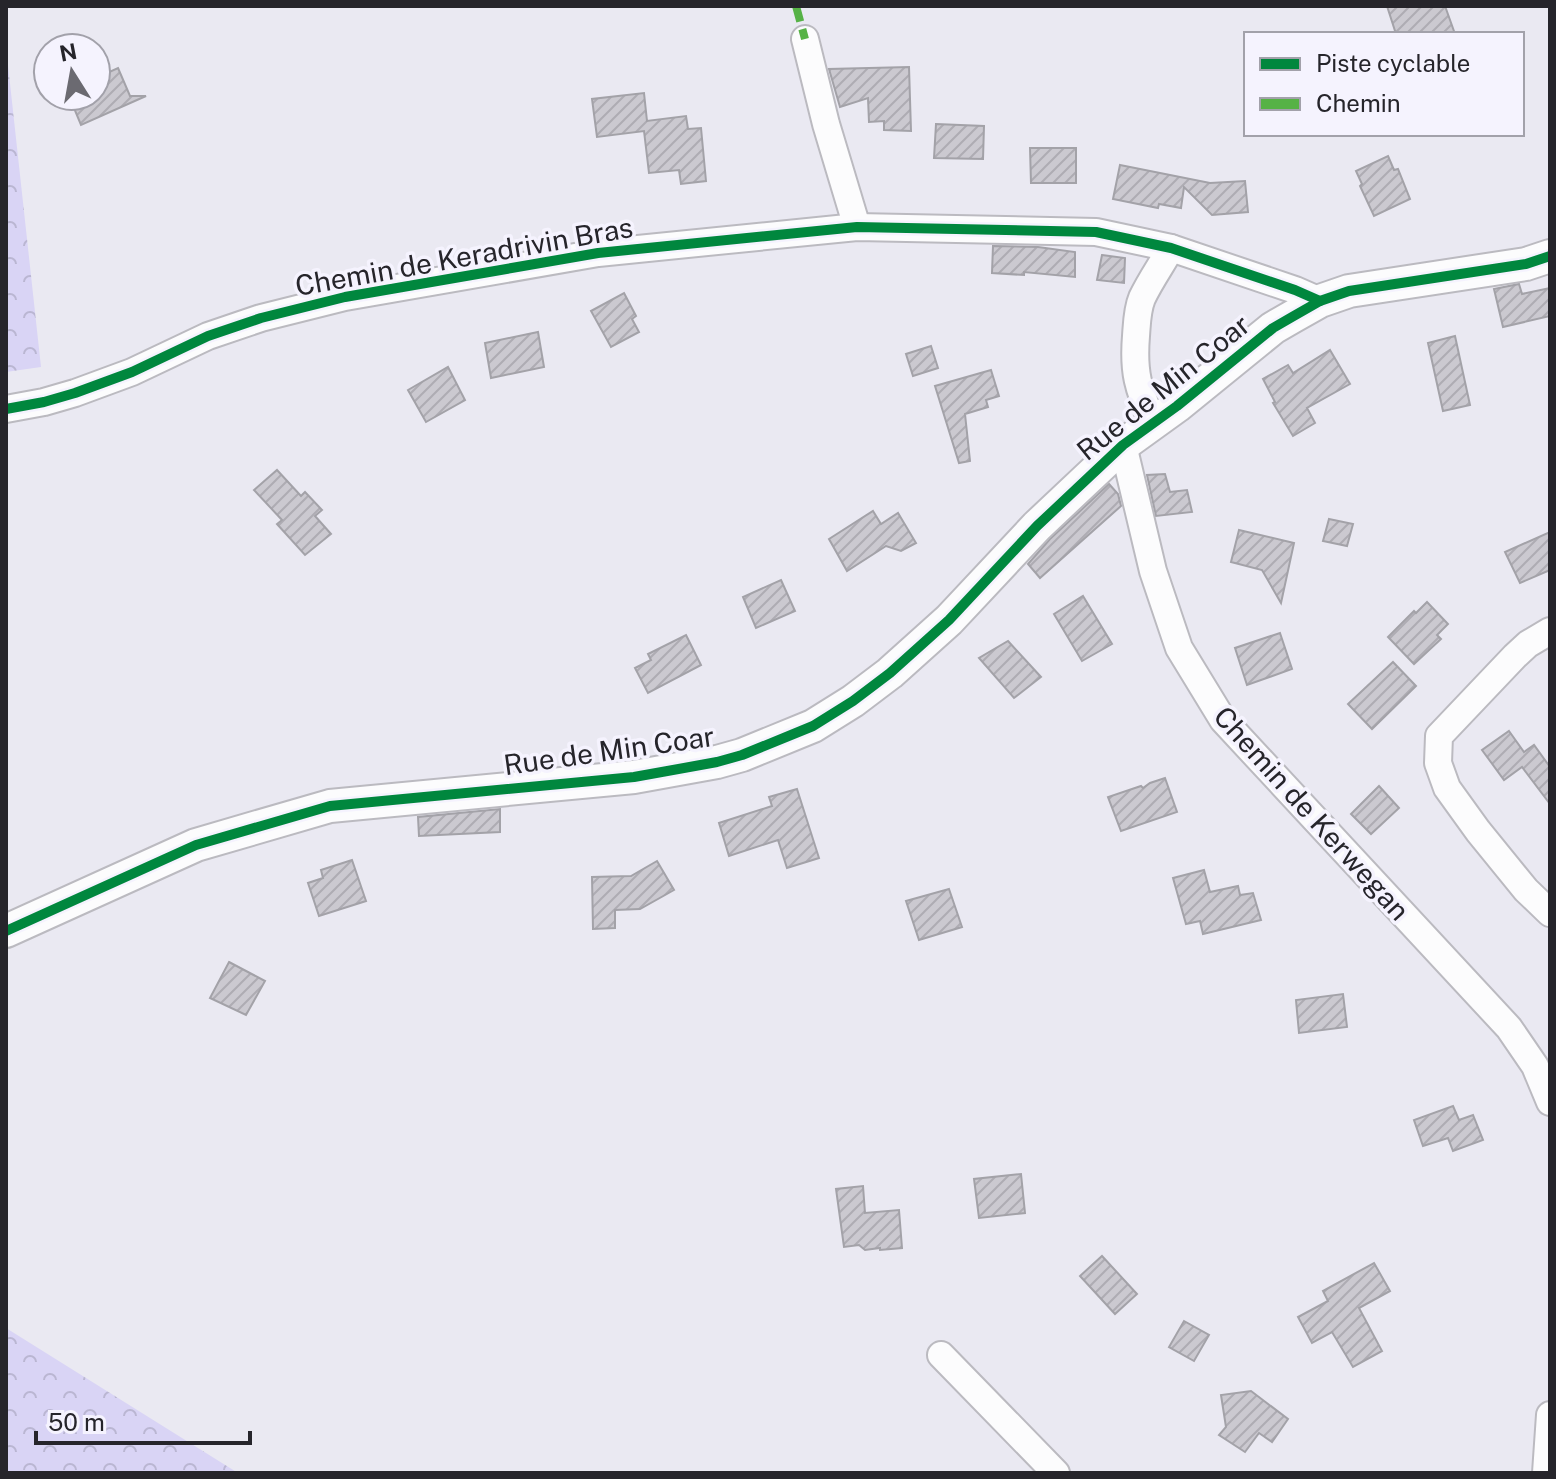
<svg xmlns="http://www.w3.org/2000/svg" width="1556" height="1479" viewBox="0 0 1556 1479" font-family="'Public Sans',sans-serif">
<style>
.forest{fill:url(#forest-crowns)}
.building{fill:url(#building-hatch);stroke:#a3a2a8;stroke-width:2}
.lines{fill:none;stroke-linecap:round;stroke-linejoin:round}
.minor-casing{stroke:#bbbac0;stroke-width:30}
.tertiary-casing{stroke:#bbbac0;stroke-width:36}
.minor{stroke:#fcfcfd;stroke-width:26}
.tertiary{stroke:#fcfcfd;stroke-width:32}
.quiet{stroke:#56b246;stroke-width:8;stroke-dasharray:16 8;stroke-linecap:butt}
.cycleway-casing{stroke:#f5f3fe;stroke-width:15}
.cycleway{stroke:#00873e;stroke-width:10}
.labels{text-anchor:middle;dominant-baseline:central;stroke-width:7;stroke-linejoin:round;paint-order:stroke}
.street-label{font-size:28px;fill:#26252b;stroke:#f5f3fe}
</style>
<defs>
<pattern id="forest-crowns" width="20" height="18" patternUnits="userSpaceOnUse" patternTransform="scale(2)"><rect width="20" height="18" fill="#d9d4f5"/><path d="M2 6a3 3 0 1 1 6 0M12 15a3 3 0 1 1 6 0" fill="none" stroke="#bab6d2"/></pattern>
<pattern id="building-hatch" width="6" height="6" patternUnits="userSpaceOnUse" patternTransform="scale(2)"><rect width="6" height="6" fill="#cbc9d0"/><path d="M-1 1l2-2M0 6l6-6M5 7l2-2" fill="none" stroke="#aeacb3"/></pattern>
</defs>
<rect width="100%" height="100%" fill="#eae9f2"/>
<!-- forest -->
<g class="forest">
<polygon points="6,47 41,367 6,372"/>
<polygon points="6,1328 238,1473 6,1473"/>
</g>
<!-- building -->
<g class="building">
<polygon points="1387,6 1445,6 1455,34 1396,34"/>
<polygon points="909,67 911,131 884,130 884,121 869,122 868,98 840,107 829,69"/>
<polygon points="118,68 130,96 146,96 81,125 69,96 96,96 96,78"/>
<polygon points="644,93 647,121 686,116 688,129 701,128 706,181 681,184 679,170 649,173 644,131 597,137 592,99"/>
<polygon points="936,124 984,126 983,159 934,158"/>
<polygon points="1030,148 1076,148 1076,183 1031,183"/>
<polygon points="1388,156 1394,170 1398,169 1410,199 1374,216 1360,186 1362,184 1356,171"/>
<polygon points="1120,165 1210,183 1245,181 1248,212 1212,215 1184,187 1181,208 1159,204 1158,208 1113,199"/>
<polygon points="993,246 1038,247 1075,252 1075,277 1024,272 1024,275 992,273"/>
<polygon points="1102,255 1125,258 1124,283 1097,280"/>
<polygon points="1519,284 1522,294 1550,288 1550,316 1503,327 1494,289"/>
<polygon points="624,293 636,316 632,319 639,332 611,347 591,311"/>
<polygon points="538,332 544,367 491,378 485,343"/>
<polygon points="1455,336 1470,405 1443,411 1428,343"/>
<polygon points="931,346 938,368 913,376 906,354"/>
<polygon points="1330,350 1350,384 1307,408 1315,423 1293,436 1273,403 1275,402 1263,379 1288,365 1293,373"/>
<polygon points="448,367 465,400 426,422 408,390"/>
<polygon points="991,370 999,396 986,400 988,407 965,414 970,461 959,463 935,386"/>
<polygon points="277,470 301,496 305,492 322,510 315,516 331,534 305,555 277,524 282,520 254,490"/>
<polygon points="1165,474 1170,492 1187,490 1192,512 1156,516 1147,475"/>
<polygon points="1109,484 1118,494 1121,506 1040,578 1028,564 1050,539"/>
<polygon points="873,511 881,524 898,513 916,543 901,551 886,546 847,571 829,539"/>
<polygon points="1329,519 1353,524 1347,546 1323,541"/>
<polygon points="1239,530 1294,543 1281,603 1262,570 1231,562"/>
<polygon points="1550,532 1550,570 1520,583 1505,552"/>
<polygon points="781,580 795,611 756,628 743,597"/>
<polygon points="1083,596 1112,644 1082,661 1054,614"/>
<polygon points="1427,602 1448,624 1437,635 1441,639 1414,664 1388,637 1414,611 1416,613"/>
<polygon points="1280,633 1292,669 1247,685 1235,648"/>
<polygon points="686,635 701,665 648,693 635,668 651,660 648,654"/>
<polygon points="1008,641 1041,677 1014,698 979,658"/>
<polygon points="1393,662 1416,686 1372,729 1348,704"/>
<polygon points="1509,731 1524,752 1534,745 1550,767 1550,804 1522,767 1504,780 1482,750"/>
<polygon points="1165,778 1177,812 1121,831 1108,797 1141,786 1143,788 1150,783"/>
<polygon points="1379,786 1399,808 1371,834 1351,814"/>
<polygon points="797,789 819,858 787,868 778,840 729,856 719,823 772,806 769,797"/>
<polygon points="500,809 500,832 419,836 418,817"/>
<polygon points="352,860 366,901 319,916 308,883 323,878 321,870"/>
<polygon points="657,861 674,890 640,909 615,910 615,928 593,929 592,877 631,876"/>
<polygon points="1204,870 1210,892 1238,886 1240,895 1253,893 1261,920 1203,934 1200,921 1186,924 1173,878"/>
<polygon points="949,889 962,927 919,940 906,901"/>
<polygon points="229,962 265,981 246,1015 210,998"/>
<polygon points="1343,994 1347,1027 1299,1033 1296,1000"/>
<polygon points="1453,1106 1459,1120 1473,1115 1483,1140 1453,1151 1448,1138 1423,1146 1414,1120"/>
<polygon points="1021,1174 1025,1213 979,1218 974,1179"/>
<polygon points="863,1186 865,1213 899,1210 902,1248 880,1250 880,1248 865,1250 859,1245 844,1247 836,1189"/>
<polygon points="1102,1256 1137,1294 1115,1314 1080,1276"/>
<polygon points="1374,1263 1390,1291 1359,1308 1382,1351 1353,1367 1332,1332 1312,1343 1298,1317 1328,1301 1323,1291"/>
<polygon points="1184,1321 1209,1335 1194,1361 1169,1347"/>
<polygon points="1251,1391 1288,1419 1272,1442 1259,1433 1245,1452 1219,1435 1226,1427 1221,1395"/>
</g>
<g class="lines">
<!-- minor casing -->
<g class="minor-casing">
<g id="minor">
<polyline points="805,39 826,124 857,227"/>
<polyline points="6,409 44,402 75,393 132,372 208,336 261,318 345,297 598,253 857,227 1096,232 1171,248 1295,290 1320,301"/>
<path d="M1153,422C1138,389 1133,372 1136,336C1137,323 1137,310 1142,298C1150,281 1162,264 1171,248"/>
<polyline points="1123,445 1153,571 1179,648 1223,720 1509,1028 1535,1066 1550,1102"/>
<polyline points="1550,631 1528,644 1515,656 1439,736 1438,763 1447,788 1478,831 1526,890 1550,913"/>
<polyline points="941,1355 1056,1473"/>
<polyline points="1546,1473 1550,1415"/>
</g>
</g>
<!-- tertiary casing -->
<g class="tertiary-casing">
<polyline id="tertiary" points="6,931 196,845 330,806 634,777 717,762 742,755 813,726 853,701 890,673 949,620 1037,526 1123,445 1177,406 1273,328 1292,317 1320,301 1349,291 1526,264 1550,256"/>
</g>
<!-- minor -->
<use href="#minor" class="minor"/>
<!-- tertiary -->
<use href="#tertiary" class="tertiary"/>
<!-- quiet -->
<polyline class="quiet" points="796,6 805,39"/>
<!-- cycleway casing -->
<g class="cycleway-casing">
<g id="cycleway">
<polyline points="6,409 44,402 75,393 132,372 208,336 261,318 345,297 598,253 857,227 1096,232 1171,248 1295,290 1320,301"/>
<polyline points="6,931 196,845 330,806 634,777 717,762 742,755 813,726 853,701 890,673 949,620 1037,526 1123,445 1177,406 1273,328 1292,317 1320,301 1349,291 1526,264 1550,256"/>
</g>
</g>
<!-- cycleway -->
<use href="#cycleway" class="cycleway"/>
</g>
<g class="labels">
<!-- street labels -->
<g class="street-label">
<text transform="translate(464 256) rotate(-10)">Chemin de Keradrivin Bras</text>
<text transform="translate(1163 387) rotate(-39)">Rue de Min Coar</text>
<text transform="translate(609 750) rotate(-8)">Rue de Min Coar</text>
<text transform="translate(1312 813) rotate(48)">Chemin de Kerwegan</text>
</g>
</g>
<!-- border -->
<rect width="1556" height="1479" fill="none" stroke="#26252b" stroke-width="16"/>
<!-- legend -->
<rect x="1244" y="32" width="280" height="104" fill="#f5f3fe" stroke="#a2a1aa" stroke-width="2"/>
<rect x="1260" y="58" width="40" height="12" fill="#00873e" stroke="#a2a1aa" stroke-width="2"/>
<text x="1316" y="72" font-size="24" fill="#26252b">Piste cyclable</text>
<rect x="1260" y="98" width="40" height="12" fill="#56b246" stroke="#a2a1aa" stroke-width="2"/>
<text x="1316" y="112" font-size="24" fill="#26252b">Chemin</text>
<!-- north arrow -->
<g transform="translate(72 72) rotate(349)"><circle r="38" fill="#f5f3fe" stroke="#a2a1aa" stroke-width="2"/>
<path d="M0-6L14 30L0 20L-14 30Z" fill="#6b6a71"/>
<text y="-12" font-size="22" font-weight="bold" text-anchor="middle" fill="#26252b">N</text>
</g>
<!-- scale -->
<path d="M36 1431v12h214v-12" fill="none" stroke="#26252b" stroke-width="4"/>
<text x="48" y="1431" font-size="24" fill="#26252b" stroke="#f5f3fe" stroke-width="6" paint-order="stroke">50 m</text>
</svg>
